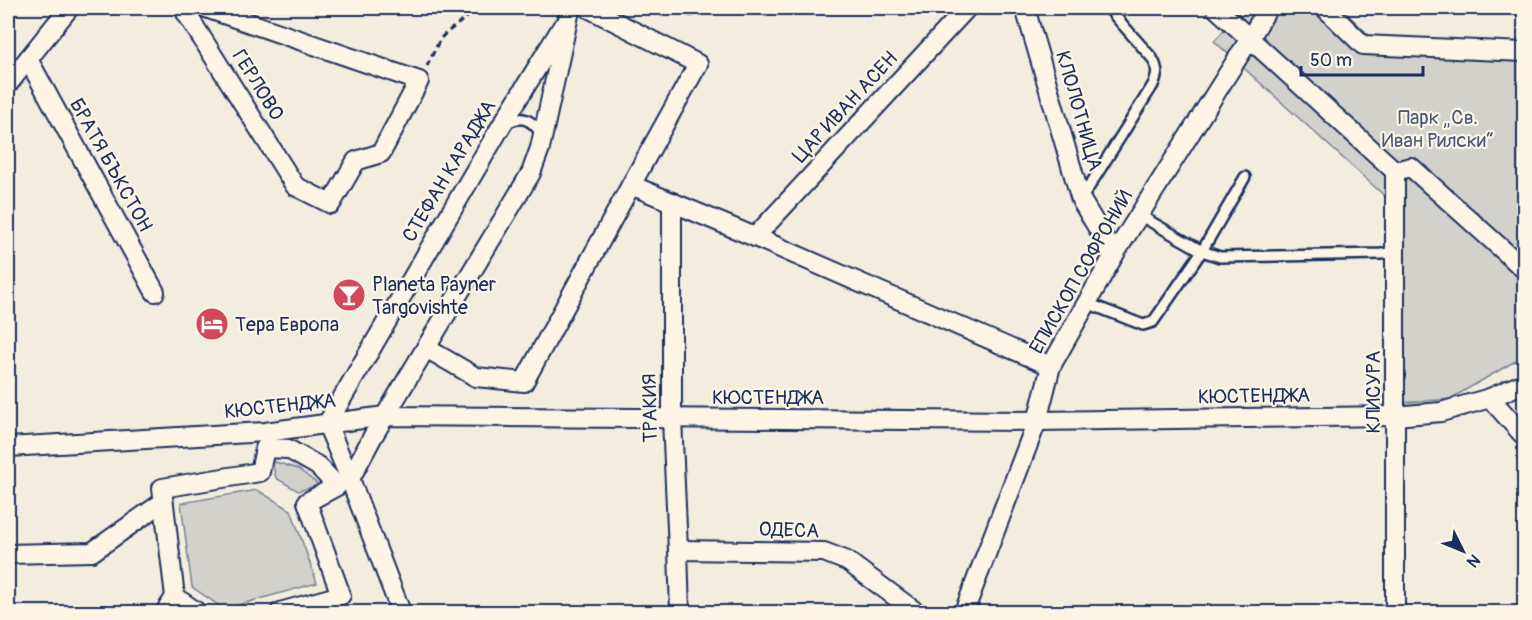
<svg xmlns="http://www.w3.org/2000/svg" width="1532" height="620" viewBox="0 0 1532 620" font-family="Pangolin,sans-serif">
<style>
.green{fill:#d3d1cc;stroke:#778095;stroke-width:1.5}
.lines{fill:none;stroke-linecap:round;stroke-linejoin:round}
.lane-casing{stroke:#1b2f5e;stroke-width:14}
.street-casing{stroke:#1b2f5e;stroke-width:22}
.path{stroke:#1b2f5e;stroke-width:3;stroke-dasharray:6 4.5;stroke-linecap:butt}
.lane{stroke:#fcf5e5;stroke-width:9}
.street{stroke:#fcf5e5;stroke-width:18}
.labels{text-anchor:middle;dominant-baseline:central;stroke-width:4.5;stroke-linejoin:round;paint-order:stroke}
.street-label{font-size:20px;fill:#1b2f5e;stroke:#fcf5e5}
.park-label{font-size:20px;fill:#49587a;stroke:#fcf5e5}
.poi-label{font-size:20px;fill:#1b2f5e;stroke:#fcf5e5;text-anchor:start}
</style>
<rect width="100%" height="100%" fill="#f3ede0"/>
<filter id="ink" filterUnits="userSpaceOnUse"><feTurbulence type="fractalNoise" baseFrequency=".0167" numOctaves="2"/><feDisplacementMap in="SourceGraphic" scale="12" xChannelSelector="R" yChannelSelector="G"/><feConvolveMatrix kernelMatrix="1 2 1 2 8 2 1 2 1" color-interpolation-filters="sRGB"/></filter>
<g filter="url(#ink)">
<!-- green -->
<g class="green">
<polygon points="1244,8 1341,8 1372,38 1524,47 1524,356 1450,399 1388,404 1388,199 1214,41"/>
<polygon points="272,461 298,469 319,485 298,491 276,478"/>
<polygon points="257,490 291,510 317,583 224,609 192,587 181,503"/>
</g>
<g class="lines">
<!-- lane casing -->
<g class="lane-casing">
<g id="lane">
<polyline points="689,8 691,10 700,8"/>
<path d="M506,124C521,114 532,119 541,134"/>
<path d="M1082,198L1153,85C1158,74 1158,68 1152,58L1108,8"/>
<polyline points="1139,215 1202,251 1220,257 1381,254 1395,252"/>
<polyline points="1087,303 1143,325 1153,322 1202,251 1245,177"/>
</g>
</g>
<!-- street casing -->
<g class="street-casing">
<g id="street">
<polyline points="183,8 295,186 331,204 356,161 381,153 419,81 206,8"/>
<polyline points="1025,8 1081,200 1114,255"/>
<polyline points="1216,8 1395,171 1411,167 1524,269"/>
<polyline points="1325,8 1363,45 1524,52"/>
<polyline points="28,59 155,292"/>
<polyline points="8,84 69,8"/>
<polyline points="1395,171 1395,612"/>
<polyline points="631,185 755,237 1051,366"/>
<polyline points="672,202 672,419 678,550 680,612"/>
<polyline points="755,237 967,8"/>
<polyline points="426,348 476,377 524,382 631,185 698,64 588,8"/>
<polyline points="1490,398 1524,436"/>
<polyline points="327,424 500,128 562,27"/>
<polyline points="327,424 350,479 401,612"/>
<polyline points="8,447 265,432 385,416 1037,421 1395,416 1441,412 1490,398 1524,383"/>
<polyline points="350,479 373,436 531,173 540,148 569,15"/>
<polyline points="678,550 824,552 847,561 916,612"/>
<polyline points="8,554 92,552 163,502"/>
<polyline points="165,612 175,597"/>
<polyline points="197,612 175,597 162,488 260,472 265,448 288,449 318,466 337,486 307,502 341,595 280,612"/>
<polyline points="964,612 1037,421 1051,366 1114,255 1249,40 1268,8"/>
</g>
</g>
<!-- path -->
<polyline class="path" points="427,66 440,39 446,33 479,8"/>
<!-- lane -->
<use href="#lane" class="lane"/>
<!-- street -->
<use href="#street" class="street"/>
</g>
</g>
<!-- icons -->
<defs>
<g id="bar-disc" transform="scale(1.725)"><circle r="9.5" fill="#d1495b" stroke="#fcf5e5"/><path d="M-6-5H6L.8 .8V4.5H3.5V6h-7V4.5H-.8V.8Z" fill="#fff"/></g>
<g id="hotel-disc" transform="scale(1.725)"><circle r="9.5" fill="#d1495b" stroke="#fcf5e5"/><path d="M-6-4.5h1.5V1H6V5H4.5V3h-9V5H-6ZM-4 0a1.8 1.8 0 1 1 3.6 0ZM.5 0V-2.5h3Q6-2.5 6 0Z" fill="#fff"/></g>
</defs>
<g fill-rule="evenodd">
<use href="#bar-disc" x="349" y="295"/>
<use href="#hotel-disc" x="212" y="324"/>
</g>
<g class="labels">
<!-- street labels -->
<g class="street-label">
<text transform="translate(258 85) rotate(58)">ГЕРЛОВО</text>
<text transform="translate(845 107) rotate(-47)">ЦАР ИВАН АСЕН</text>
<text transform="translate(1079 111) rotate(74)">КЛОЛОТНИЦА</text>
<text transform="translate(111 165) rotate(61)">БРАТЯ БЪКСТОН</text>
<text transform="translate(449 171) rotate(-59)">СТЕФАН КАРАДЖА</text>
<text transform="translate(1081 272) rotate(-60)">ЕПИСКОП СОФРОНИЙ</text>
<text transform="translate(1373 392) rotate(-90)">КЛИСУРА</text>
<text transform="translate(1254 396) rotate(-1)">КЮСТЕНДЖА</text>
<text x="768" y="397">КЮСТЕНДЖА</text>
<text transform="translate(280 406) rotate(-6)">КЮСТЕНДЖА</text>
<text transform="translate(650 408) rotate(-91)">ТРАКИЯ</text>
<text transform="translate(789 530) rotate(2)">ОДЕСА</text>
</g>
<!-- park labels -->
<g class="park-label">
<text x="1438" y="117">Парк „Св.<tspan x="1438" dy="23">Иван Рилски“</tspan></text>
</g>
<!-- poi labels -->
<g class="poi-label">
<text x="372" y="284">Planeta Payner<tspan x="372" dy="23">Targovishte</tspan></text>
<text x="235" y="324">Тера Европа</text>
</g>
</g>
<!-- margin -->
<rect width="1532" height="620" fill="none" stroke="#fcf5e5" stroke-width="30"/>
<rect x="15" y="15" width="1502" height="590" fill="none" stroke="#1b2f5e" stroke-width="2" filter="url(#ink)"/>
<!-- north arrow -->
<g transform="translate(1463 551) rotate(133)" stroke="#fcf5e5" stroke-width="4.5" paint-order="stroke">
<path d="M0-4.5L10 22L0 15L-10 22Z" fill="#1b2f5e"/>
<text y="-9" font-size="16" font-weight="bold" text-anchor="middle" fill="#1b2f5e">N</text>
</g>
<!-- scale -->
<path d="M1301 66v9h122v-9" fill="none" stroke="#1b2f5e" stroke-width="3"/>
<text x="1310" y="66" font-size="18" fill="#1b2f5e" stroke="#fcf5e5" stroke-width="4.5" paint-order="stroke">50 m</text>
</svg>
